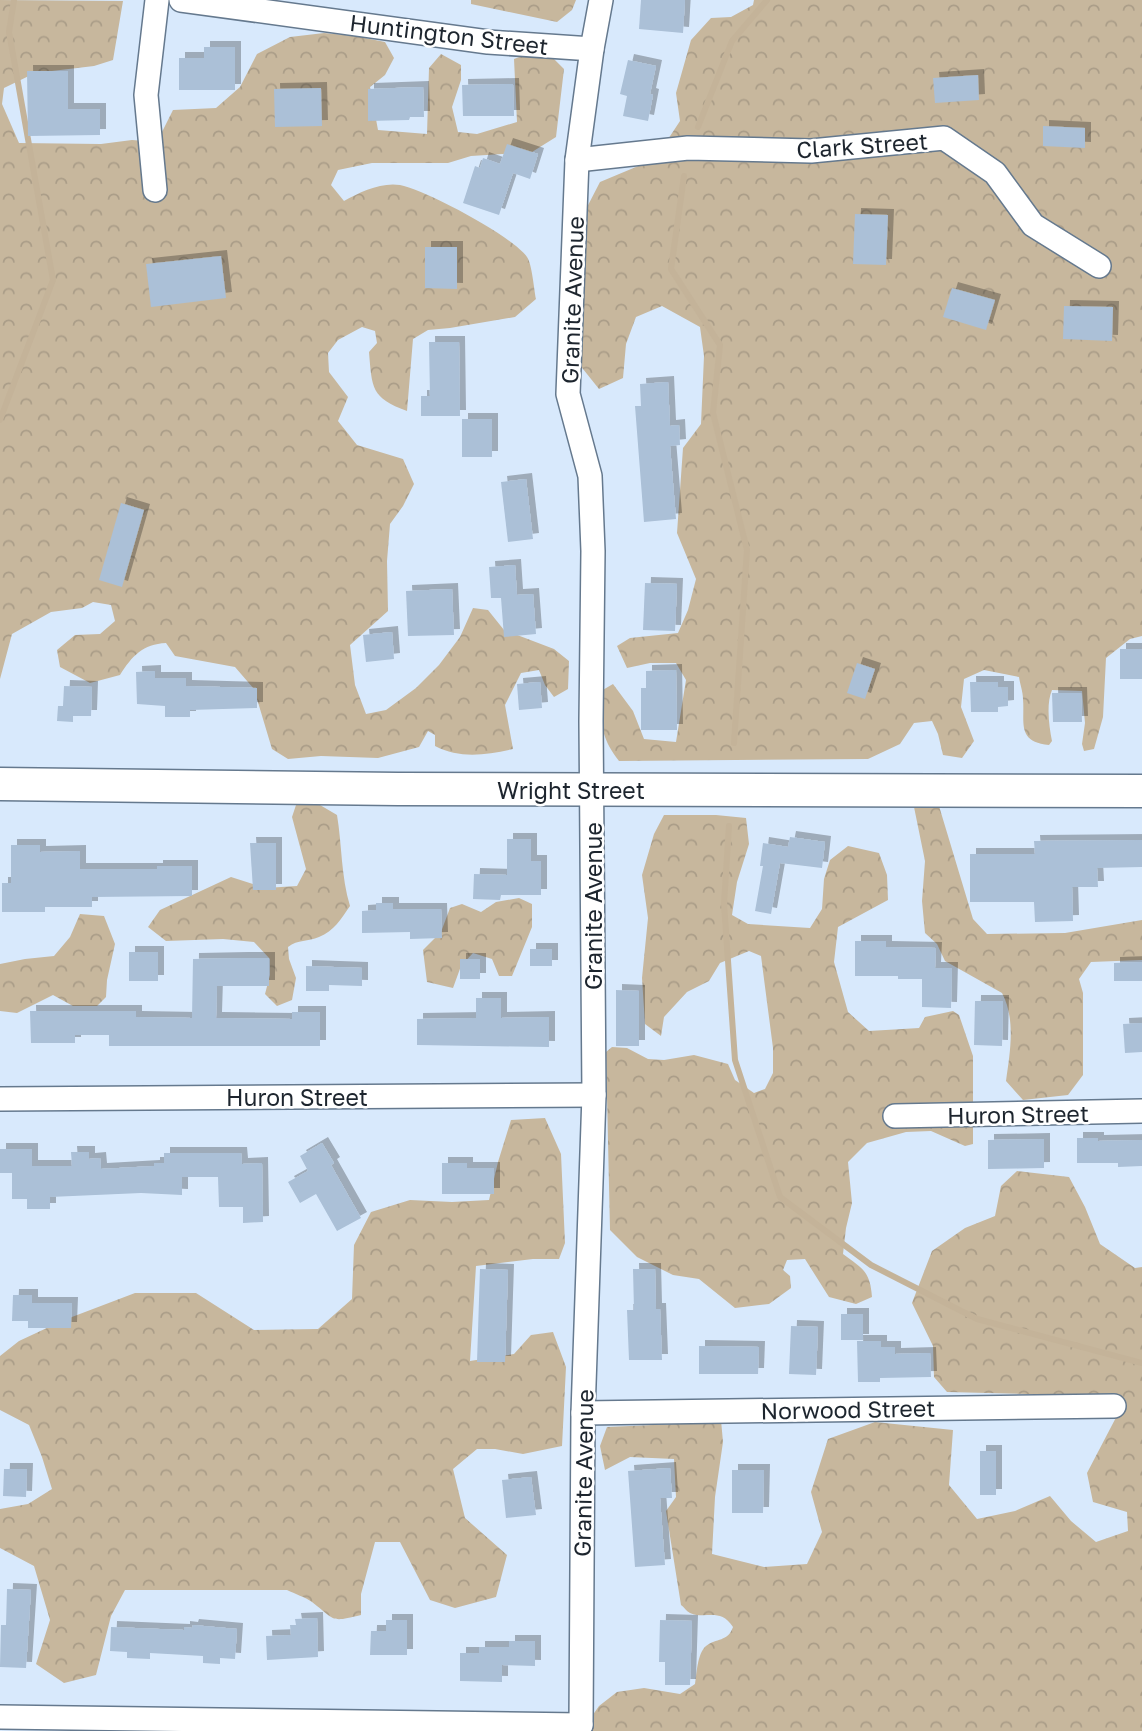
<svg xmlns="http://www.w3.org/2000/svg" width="1142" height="1731" viewBox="0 0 1142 1731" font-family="'Golos Text',sans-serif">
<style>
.forest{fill:url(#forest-crowns)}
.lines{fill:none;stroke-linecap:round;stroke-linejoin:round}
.stream{stroke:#c4b399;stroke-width:6}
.building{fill:#abc0d7;filter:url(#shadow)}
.minor-casing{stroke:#65798e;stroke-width:26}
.secondary-casing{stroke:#65798e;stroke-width:35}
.minor{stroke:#fff;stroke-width:23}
.secondary{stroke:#fff;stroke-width:32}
.labels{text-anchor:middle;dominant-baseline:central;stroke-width:5;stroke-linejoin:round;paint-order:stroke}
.street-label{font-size:23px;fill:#1d252e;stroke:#fff}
</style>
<defs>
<pattern id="forest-crowns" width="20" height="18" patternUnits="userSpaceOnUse" patternTransform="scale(1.75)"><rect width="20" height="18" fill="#c7b79d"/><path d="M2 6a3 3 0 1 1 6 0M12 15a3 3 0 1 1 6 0" fill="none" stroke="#aa9d88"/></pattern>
<filter id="shadow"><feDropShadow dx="6" dy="-6" stdDeviation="0" flood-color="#0004"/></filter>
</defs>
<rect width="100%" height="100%" fill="#d8e9fc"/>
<!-- forest -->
<g class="forest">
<path d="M0,0L123,1L113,60L94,66L35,73L4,88L2,104L19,143L101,144L132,140L157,142L173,110L216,108L240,87L257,54L290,37L324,33L355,36L385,42L394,58L385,75L370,87L378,130L427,134L429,68L441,54L461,65V80L452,107L458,132L477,134L517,122L514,59L530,53L551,56L564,69L556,137L532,152L471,156L448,163H372L338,170L331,185L344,201C360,192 381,182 400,185C424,189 514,237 527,257C532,264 534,289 536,299L515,317L450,328L428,330L413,339L407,411C371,398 372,388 369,352L377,343L375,331L362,327L338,340L328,353L329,372L348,397L338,421L357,445L403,459L414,484L403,506L390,524L387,561L388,611L350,645L355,685L366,714L386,710L416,688L439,665L460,637L473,608L488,610L504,630L554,649L569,661L568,689L554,697L545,685L539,670L521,673L505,705L513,749C486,755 460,759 435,746V735L428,731L419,747L378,758L321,756L288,759L272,749L254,689L235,667L175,656L166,643C143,644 132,656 120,675L90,683L60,667L57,650L75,635L100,634L115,621L111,605L93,602L82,608L51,612L12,634L0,679Z"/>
<polygon points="471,0 576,0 572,10 557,22 471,4"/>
<path d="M754,0H1142V636L1130,639L1106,658L1103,717L1094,749L1084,751L1082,744L1085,723L1082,691L1052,690C1046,704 1049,726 1052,741L1049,745C1016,742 1025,722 1023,699C1023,692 1020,684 1019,677L984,670L964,679L961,707L974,741L962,758L943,755L938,734L932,721L914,723L900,744L868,759L619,761C600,737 600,720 601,691L613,684L633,711L644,739L676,742L686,680L676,663H650L627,668L617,646L630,638L678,633L688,610L696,579L677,533L683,448L701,424L704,356L700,327L662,306L636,317L626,344L623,378L599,389L579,364L585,211L600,182L655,159L680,121L676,93L691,40L711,18L731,17L753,5Z"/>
<path d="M296,805H320L337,815C342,845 341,877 350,906C341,919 334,931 319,937C308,942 298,939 288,947L289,959L296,978L292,1000L277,1006L265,994L270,975V959L254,942L223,939L166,941L148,927L160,910L231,877L265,888L297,886L306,869L292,817Z"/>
<path d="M939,806L973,919L987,934L1065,933L1142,920V960L1091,962L1079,979L1083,993V1075L1068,1095L1023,1100L1006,1081C1010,1053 1016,1019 1002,993L945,961L937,944L925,933L922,901L925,861L914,807Z"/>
<path d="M664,815H716L746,818L749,844L737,882L732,915L748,924L810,928L822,909L824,879L830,860L848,846L879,853L887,875L888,900L838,927L834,962L848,1012L869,1031L919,1028L925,1017L953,1011L959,1015L973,1056V1144L965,1146L931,1131L906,1132L867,1143L848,1162L852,1203L846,1228L843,1254C863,1269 870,1271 872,1297L856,1304L829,1297L805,1259L787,1260L783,1270L790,1276L791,1288L769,1304L735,1308L699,1279L673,1275L637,1257L610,1230L606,1052L612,1047L627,1048L648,1059L664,1060L694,1055L728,1064L735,1080L754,1093L765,1089L773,1073V1048L761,956L749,951L720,963L709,981L687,992L664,1017L661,1036L645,1024L642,978L648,918L642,875L654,834Z"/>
<polygon points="519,898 532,904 532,927 512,976 499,976 492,959 473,953 461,966 453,988 427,982 423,950 441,932 450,908 462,904 481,912 496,902"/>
<polygon points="80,914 104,916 115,944 107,980 106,997 97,1006 73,1006 53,995 17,1013 0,1011 0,964 25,959 54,956 70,937"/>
<path d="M545,1118L561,1154L565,1243L559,1259H533L476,1266L470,1361L514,1354L531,1335L553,1332L566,1367L562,1446L523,1454L495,1449H477L453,1469L465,1518L507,1555L496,1597L455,1608L430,1600L400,1542H375L361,1594V1615C329,1623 336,1620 312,1602C305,1597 295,1594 287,1590H125L111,1616L96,1675L64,1683L36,1664L50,1620L34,1566L0,1548V1509L28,1504L52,1489L42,1457L29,1425L0,1410V1356L19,1341L64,1320L135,1293H196L254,1330L318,1329L352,1299L354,1245L371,1212L410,1200L452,1202L489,1200L498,1162L511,1120Z"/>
<path d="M1017,1171L1069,1177L1085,1207L1100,1244L1135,1268L1142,1267V1731H591L590,1719L599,1706L617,1692L644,1688L680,1694L695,1684C697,1673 697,1654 706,1646C716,1638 728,1642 733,1627C720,1607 706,1620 690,1613C686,1611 684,1607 681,1605L666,1511L676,1497L674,1459L630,1457L605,1470L600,1446L607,1427L676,1424L686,1416L721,1420L723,1442L715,1497L712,1554L764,1567L807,1564L822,1532L811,1492L828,1439L875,1422L953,1430L949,1485L977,1519L1015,1511L1050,1496L1071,1521L1096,1542L1128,1531L1127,1512L1093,1502L1087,1473L1122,1406L1110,1396L947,1392L934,1377L933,1346L912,1303L932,1251L965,1228L995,1216L1001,1186Z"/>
</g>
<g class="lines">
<!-- stream -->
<g class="stream">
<polyline points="698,127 732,41 767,0"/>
<polyline points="684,176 671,269 720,345 713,413 747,550 734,743"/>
<polyline points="0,420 53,280 9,32 14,0"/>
<polyline points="729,826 724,904 735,1060 780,1197 871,1265 977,1319 1142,1363"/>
</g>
</g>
<!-- building -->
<g class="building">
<polygon points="641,0 685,0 683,33 639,29"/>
<polygon points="204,47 235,47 235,90 179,90 179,58 204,58"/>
<polygon points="628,60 656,66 650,94 653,95 648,121 623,116 627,96 620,94"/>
<polygon points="27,71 68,71 68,109 100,109 100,135 28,136"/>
<polygon points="978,75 979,100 935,103 933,78"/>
<polygon points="513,84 514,116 463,116 462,85"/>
<polygon points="423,87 424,117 410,117 409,120 368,121 368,89"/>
<polygon points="321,88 322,126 275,127 274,89"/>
<polygon points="1043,126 1085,128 1085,148 1043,146"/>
<polygon points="507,144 538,154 530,179 513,173 499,215 463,203 475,166 480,168 483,158 500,164"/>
<polygon points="855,214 888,215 886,265 853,264"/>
<polygon points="425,247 457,247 457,289 425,288"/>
<polygon points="221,256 226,298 151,307 146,264"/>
<polygon points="952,288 995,300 986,330 943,317"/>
<polygon points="1064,306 1113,307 1112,341 1063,339"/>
<polygon points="429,342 459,342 460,416 421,416 421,396 430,396"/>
<polygon points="668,382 670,426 679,425 680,445 670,446 676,519 644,522 635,406 641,406 640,384"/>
<rect x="462" y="419" width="30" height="38"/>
<polygon points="526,479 533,539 508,542 501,482"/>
<polygon points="121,503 144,510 122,587 99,580"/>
<polygon points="515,565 517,595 533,594 536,634 504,637 501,598 491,598 489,567"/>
<polygon points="645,583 677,584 675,631 643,630"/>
<polygon points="452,589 454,635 408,636 406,591"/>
<polygon points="392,632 394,659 366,662 363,635"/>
<rect x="1120" y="649" width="22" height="30"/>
<polygon points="857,663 875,669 865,699 847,693"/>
<polygon points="676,670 677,730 641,730 641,688 646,688 646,671"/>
<polygon points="155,671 155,678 186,678 186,686 257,688 257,708 190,710 190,717 165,717 165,706 137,704 136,672"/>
<polygon points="540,682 542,708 519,710 517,684"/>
<polygon points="970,682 998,682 998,687 1008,687 1008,706 998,707 998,712 971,712"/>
<polygon points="64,686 92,687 91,716 73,716 73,722 57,721 58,706 63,706"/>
<polygon points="1052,693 1081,693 1082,722 1053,722"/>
<polygon points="790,837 825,842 822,868 780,863 771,914 755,911 763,866 760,866 763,843 788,847"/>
<polygon points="507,839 531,839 531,861 541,861 541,895 501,895 500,900 473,899 474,874 507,875"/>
<polygon points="1142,840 1142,867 1097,868 1098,887 1072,887 1073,921 1035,922 1034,902 970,902 970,854 1035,854 1034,841"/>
<polygon points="250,843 276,843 276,890 253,890"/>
<polygon points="11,845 40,845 40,852 80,851 80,869 157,869 157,866 192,866 192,896 92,897 92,907 45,907 45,912 2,912 2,883 11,883"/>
<polygon points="376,903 393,903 393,909 441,909 442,938 410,939 410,932 362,933 362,911 376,910"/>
<polygon points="855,941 886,941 886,947 936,948 935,968 952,968 951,1008 922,1007 922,979 898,979 898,976 855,976"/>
<rect x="530" y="949" width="22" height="17"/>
<rect x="129" y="952" width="29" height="29"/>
<polygon points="242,958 269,958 269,986 217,986 216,1018 292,1019 292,1012 320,1012 320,1046 109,1046 109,1035 75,1035 75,1043 31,1043 30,1011 136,1011 136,1017 192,1018 193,959"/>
<rect x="460" y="959" width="20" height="20"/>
<polygon points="1142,962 1142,981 1114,981 1114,963"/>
<polygon points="306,966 362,968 362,986 329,985 329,991 306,991"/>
<polygon points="616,990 639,991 639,1046 616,1046"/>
<polygon points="476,998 501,998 501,1018 549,1017 549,1047 417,1045 417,1019 476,1018"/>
<polygon points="975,1001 1003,1001 1002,1046 974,1045"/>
<polygon points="1142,1023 1142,1052 1125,1053 1123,1024"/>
<polygon points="1077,1138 1098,1138 1098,1141 1142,1140 1142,1166 1118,1167 1118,1163 1077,1163"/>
<polygon points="1044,1139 1044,1168 988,1169 988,1140"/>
<polygon points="322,1143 334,1163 331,1165 361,1218 337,1231 316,1194 300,1203 288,1182 308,1171 300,1156"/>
<polygon points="0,1149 32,1149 32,1166 72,1166 71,1152 89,1152 89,1159 100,1158 101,1169 154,1166 154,1163 164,1163 164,1153 241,1153 242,1164 262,1163 263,1222 243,1223 243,1207 219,1207 218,1177 182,1177 182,1195 141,1193 50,1197 50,1209 27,1209 27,1199 12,1199 12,1173 0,1173"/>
<polygon points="442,1163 467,1163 467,1168 494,1168 494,1194 442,1194"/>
<polygon points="480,1269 508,1270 505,1362 477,1362"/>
<polygon points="633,1269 655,1269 656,1309 660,1309 662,1360 629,1360 627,1310 634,1310"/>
<polygon points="13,1295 32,1295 32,1303 72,1303 71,1328 28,1328 28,1321 12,1321"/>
<rect x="841" y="1314" width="22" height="26"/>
<polygon points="791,1326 818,1327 816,1375 789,1374"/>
<polygon points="857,1341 881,1341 881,1347 895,1347 895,1354 930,1353 931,1377 880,1378 880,1382 858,1382"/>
<polygon points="699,1346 759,1347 758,1374 699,1374"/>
<rect x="980" y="1451" width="16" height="44"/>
<polygon points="670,1468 672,1498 660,1498 665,1565 635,1567 628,1471"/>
<polygon points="4,1469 27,1469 26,1497 3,1496"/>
<polygon points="732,1470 764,1470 763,1513 732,1513"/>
<polygon points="531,1477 536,1515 506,1518 502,1480"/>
<polygon points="7,1589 31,1590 26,1668 0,1667 1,1625 6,1625"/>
<polygon points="317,1618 318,1657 267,1660 266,1636 291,1635 290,1625 296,1625 295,1619"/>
<polygon points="386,1620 407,1620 407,1655 370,1655 371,1631 386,1631"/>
<polygon points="660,1620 692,1621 690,1685 665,1685 665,1662 659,1662"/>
<polygon points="193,1625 237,1629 235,1659 220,1658 220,1664 203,1663 203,1656 150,1653 150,1659 127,1658 127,1652 110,1651 111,1627 184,1630 184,1627 192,1628"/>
<polygon points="509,1641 535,1641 535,1666 502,1665 502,1682 460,1681 460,1653 479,1653 479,1647 509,1647"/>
</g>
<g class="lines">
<!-- minor casing -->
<g class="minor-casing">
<g id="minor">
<polyline points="181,0 488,42 592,49"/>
<polyline points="577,160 688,148 811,151 944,138 995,173 1033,225 1099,266"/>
<polyline points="155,190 146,95 157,0"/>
<polyline points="0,1099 594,1095"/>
<polyline points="895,1116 1142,1111"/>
<polyline points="583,1413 1114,1406"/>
<polyline points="0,1717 581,1725"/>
<polyline points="576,1731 581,1725 583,1413 594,1095 591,721 593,551 590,476 568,394 577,160 592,49 601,0"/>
</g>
</g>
<!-- secondary casing -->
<g class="secondary-casing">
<polyline id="secondary" points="0,784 398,789 1142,791"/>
</g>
<!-- minor -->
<use href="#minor" class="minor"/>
<!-- secondary -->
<use href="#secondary" class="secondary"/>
</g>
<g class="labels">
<!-- street labels -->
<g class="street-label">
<text transform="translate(449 34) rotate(7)">Huntington Street</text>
<text transform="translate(862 145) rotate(-4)">Clark Street</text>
<text transform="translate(572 300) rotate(-88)">Granite Avenue</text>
<text x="571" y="790">Wright Street</text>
<text transform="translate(593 906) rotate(-90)">Granite Avenue</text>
<text x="297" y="1097">Huron Street</text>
<text transform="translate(1018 1114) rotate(-1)">Huron Street</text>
<text transform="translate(848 1409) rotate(-1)">Norwood Street</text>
<text transform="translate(583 1473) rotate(-89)">Granite Avenue</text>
</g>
</g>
</svg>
